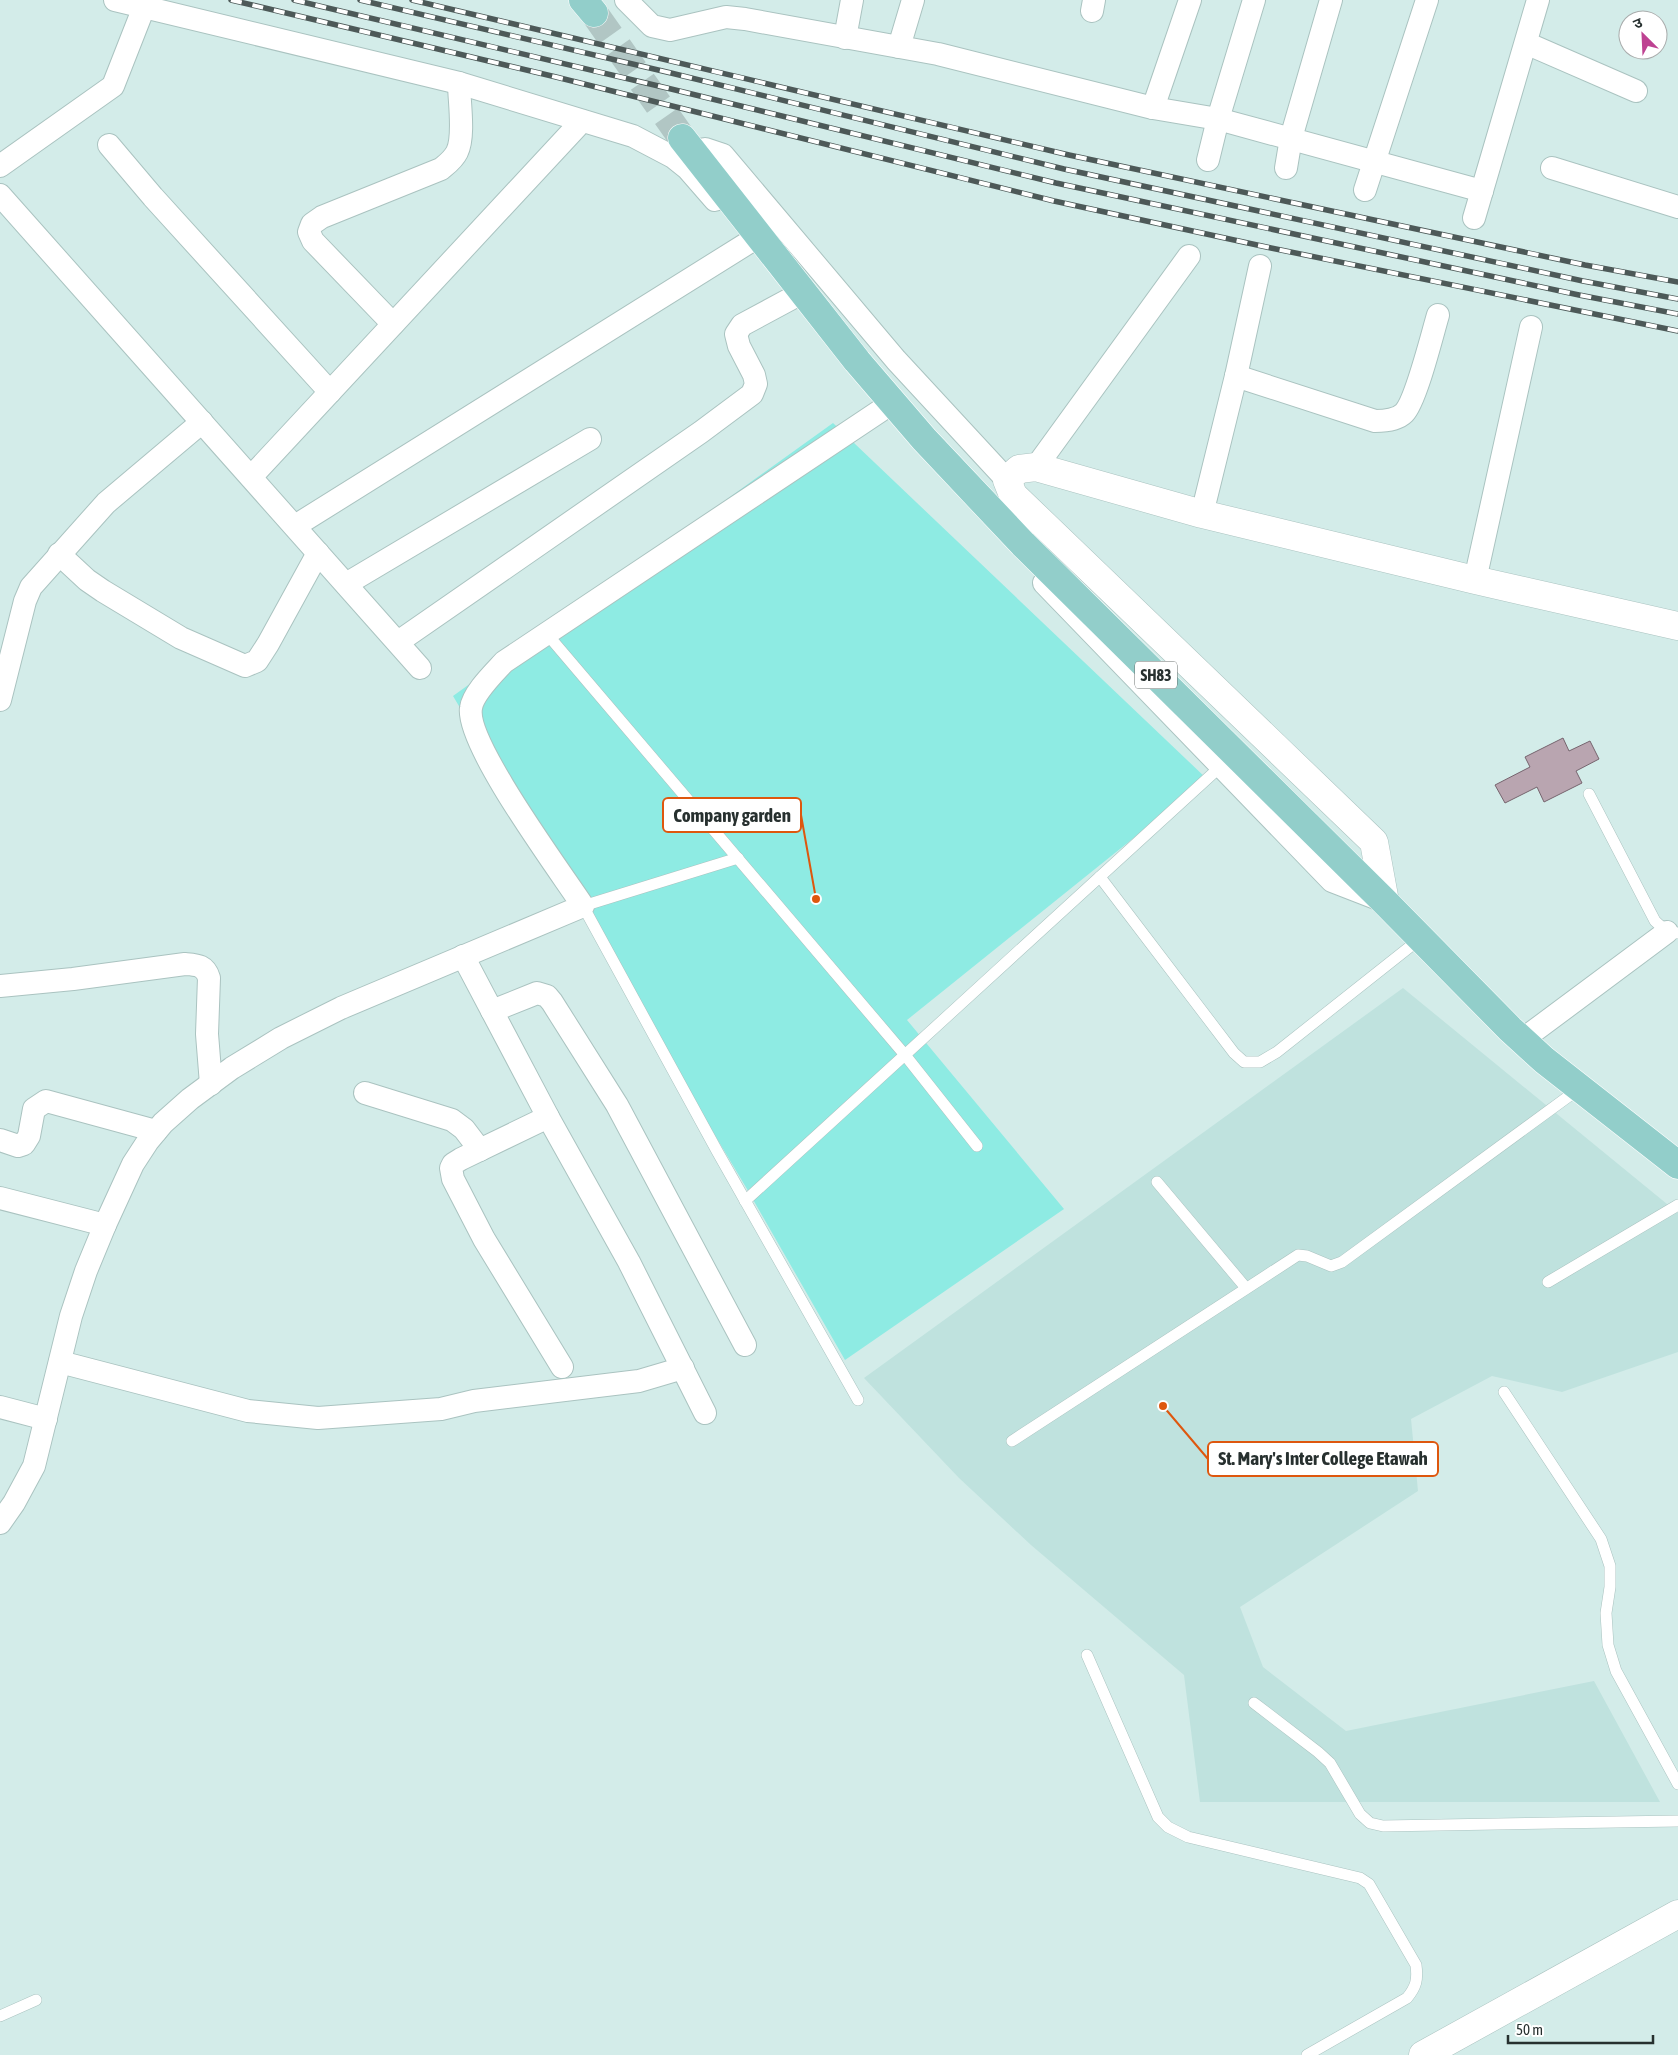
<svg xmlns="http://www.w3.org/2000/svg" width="1678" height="2055" viewBox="0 0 1678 2055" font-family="'Asap Condensed','Noto Sans Devanagari',sans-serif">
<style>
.built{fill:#bfe2de}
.green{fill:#8eebe3}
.building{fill:#b9a5b0;stroke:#76646e}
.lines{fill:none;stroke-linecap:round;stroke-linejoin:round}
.primary-tunnel{stroke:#b1c6c4;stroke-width:28;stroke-dasharray:28 14;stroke-linecap:butt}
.service-casing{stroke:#aac3c0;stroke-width:12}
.minor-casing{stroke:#aac3c0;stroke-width:24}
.tertiary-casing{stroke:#aac3c0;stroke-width:29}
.primary-casing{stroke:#fff;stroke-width:29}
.service{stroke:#fff;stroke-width:11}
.minor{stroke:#fff;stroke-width:22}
.tertiary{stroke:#fff;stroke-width:28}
.primary{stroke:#92ceca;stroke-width:28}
.rail-casing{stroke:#4d5958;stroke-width:5.5}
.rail{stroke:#fff;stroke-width:4;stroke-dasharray:11;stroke-linecap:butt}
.labels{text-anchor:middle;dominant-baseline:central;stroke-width:4;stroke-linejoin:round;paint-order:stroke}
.shield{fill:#fff;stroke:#686e6d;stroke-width:1}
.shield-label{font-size:16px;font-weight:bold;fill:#27302f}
.leader{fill:none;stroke:#de570e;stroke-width:2}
.callout-dot{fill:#de570e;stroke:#fff;stroke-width:2}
.callout{fill:#fff;stroke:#de570e;stroke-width:2}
.callout-label{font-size:19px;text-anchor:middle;font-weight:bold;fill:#27302f}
</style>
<rect width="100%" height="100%" fill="#d3ece9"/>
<!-- built -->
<polygon class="built" points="1403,988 1678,1213 1678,1352 1562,1392 1492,1376 1411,1419 1418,1491 1240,1607 1263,1667 1346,1731 1594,1681 1660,1802 1200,1802 1184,1675 1031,1545 959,1478 864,1378"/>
<!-- green -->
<polygon class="green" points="833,423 1207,779 907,1020 1064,1209 845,1360 747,1189 453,696"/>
<!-- building -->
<polygon class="building" points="1563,738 1569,751 1590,741 1599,759 1576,771 1582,783 1544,802 1537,787 1505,803 1495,785 1530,767 1525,757"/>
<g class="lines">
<!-- primary-tunnel -->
<polyline class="primary-tunnel" points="594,13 682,138"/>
<!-- service casing -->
<g class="service-casing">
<g id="service">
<polyline points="547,634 905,1055 977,1146"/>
<polyline points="1589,794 1655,921 1667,932 1678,933"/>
<polyline points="738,858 583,906 717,1151 858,1400"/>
<polyline points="1100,877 1234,1053 1244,1062 1260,1062 1277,1052 1421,938"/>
<polyline points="1157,1182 1246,1288"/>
<polyline points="745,1201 1220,767"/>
<polyline points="1548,1282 1678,1205"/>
<polyline points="1504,1392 1601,1539 1610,1566 1610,1587 1606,1613 1608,1645 1616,1671 1678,1784"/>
<polyline points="1012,1441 1298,1255 1307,1256 1331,1266 1342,1262 1580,1088"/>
<path d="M1087,1655L1158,1817L1168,1827L1188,1837L1360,1878L1369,1884L1416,1965C1418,1980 1416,1987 1407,1998L1307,2055"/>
<polyline points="1254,1703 1318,1752 1330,1763 1360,1814 1370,1823 1383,1826 1678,1821"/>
<polyline points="0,2016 36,2000"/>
</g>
</g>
<!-- minor casing -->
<g class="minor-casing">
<g id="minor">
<polyline points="115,0 459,83 633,136 673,157 688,169 715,200"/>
<polyline points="626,0 652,26 670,30 726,17 745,19 938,54 1153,108 1218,119 1482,191"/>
<polyline points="1092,11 1094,0"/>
<polyline points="845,38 852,0"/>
<polyline points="1526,43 1636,91"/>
<polyline points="899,47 913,0"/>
<polyline points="1153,108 1190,0"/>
<polyline points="109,145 153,197 330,392"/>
<polyline points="692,151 705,149 723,155 896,360 1007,480"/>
<polyline points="1208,160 1218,119 1254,0"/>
<polyline points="0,166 113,86 144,7"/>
<polyline points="1286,168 1291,138 1331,0"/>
<polyline points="1552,168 1678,207"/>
<polyline points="1365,190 1427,0"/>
<polyline points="0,195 420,668"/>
<polyline points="1474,218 1538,0"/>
<path d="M393,324L313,241L309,232L312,224L322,217L441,169C447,164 453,160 457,152C465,136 459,101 459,83"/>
<path d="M1236,376L1375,421C1384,421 1397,420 1404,413C1416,401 1432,335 1438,315"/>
<polyline points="1036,467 1189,256"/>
<polyline points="251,477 582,121"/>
<polyline points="1202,514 1236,376 1260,266"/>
<polyline points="295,526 751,241"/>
<polyline points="59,554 87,580 103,591 181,638 245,666 257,661 268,644 318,553"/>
<polyline points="1475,580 1531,327"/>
<polyline points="1044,583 1332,881 1381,900"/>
<polyline points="346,584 590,439"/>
<polyline points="398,642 701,432 752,394 756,384 754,375 739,346 736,334 742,325 794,297"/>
<polyline points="0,700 25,601 31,587 106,503 202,422"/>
<polyline points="463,956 548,1117 629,1262 705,1413"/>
<path d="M0,986L73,979L185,964C197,965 205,965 209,978L207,1034L211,1084"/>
<polyline points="492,1011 537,993 547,996 552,1002 617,1105 745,1345"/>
<polyline points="1522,1040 1667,932"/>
<polyline points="365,1093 452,1120 464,1129 480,1150"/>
<polyline points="548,1117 461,1159 453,1164 451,1168 453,1179 484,1239 562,1367"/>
<polyline points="0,1140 18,1146 24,1144 29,1136 34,1109 46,1101 156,1131"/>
<polyline points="0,1198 105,1225"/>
<polyline points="60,1362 248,1411 318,1418 441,1409 474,1401 639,1381 683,1368"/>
<polyline points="0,1407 46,1419"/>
<path d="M0,1523L14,1503L34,1466L71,1316L86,1271L105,1225L133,1164L148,1141L163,1123L190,1099L232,1068L281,1038L341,1008L583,906C560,871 465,743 471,708C473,693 494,673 504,662L883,409"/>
</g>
</g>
<!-- tertiary casing -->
<g class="tertiary-casing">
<g id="tertiary">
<polyline points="1385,902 1374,842 1013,495 1007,480 1019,469 1036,467 1202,514 1475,580 1678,626"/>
<polyline points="1423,2055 1678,1914"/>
</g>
</g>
<!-- primary casing -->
<g class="primary-casing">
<g id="primary">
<polyline points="583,0 594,13"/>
<polyline points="682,138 857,361 924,439 1023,544 1385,902 1510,1029 1544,1060 1678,1165"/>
</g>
</g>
<!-- service -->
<use href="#service" class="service"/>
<!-- minor -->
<use href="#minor" class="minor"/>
<!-- tertiary -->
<use href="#tertiary" class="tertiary"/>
<!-- primary -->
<use href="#primary" class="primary"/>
<!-- rail casing -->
<g class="rail-casing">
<g id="rail">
<polyline points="231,0 556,77 1054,201 1271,248 1678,331"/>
<polyline points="294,0 667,88 1056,183 1579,295 1678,314"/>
<polyline points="360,0 671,73 1064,169 1583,281 1678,299"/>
<polyline points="412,0 1069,155 1585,265 1678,282"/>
</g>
</g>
<!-- rail -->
<use href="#rail" class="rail"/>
</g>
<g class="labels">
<!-- shield labels -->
<rect class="shield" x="1135" y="661.5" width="42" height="27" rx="4"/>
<g class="shield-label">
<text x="1156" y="675">SH83</text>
</g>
</g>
<!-- callouts -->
<path class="leader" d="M816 899L801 815M1163 1406L1208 1459"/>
<g class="callout-dot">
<circle cx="816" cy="899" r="5"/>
<circle cx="1163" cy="1406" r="5"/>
</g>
<g class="callout">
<rect x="663" y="798" width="138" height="34" rx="5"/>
<rect x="1208" y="1442" width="230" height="34" rx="5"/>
</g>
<g class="callout-label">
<text x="732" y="822">Company garden</text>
<text x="1323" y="1465">St. Mary's Inter College Etawah</text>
</g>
<!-- north arrow -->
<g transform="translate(1643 35) rotate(336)"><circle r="24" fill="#ffffff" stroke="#a9acac"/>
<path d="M0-4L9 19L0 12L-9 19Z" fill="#be4292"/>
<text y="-8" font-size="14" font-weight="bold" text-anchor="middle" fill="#27302f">उ</text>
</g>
<!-- scale -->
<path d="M1508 2035v8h145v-8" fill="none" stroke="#27302f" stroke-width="2.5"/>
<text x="1516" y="2035" font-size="15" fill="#27302f" stroke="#ffffff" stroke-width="4" paint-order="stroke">50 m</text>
</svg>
